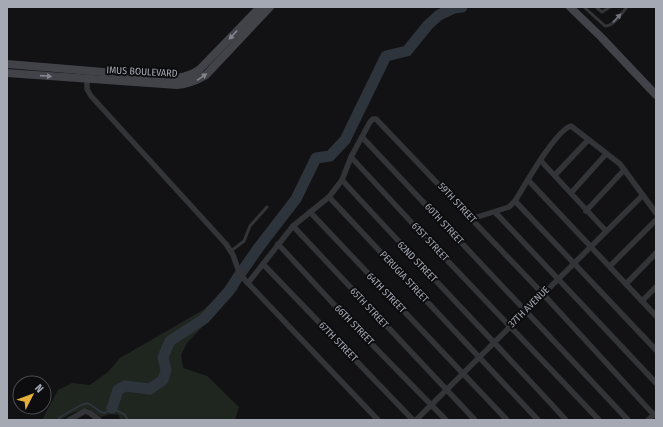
<svg xmlns="http://www.w3.org/2000/svg" width="663" height="427" viewBox="0 0 663 427" font-family="'Fira Sans Condensed',sans-serif">
<style>
.green{fill:#1f2620}
.lines{fill:none;stroke-linecap:round;stroke-linejoin:round}
.stream{stroke:#2d343b;stroke-width:2}
.river{stroke:#2d343b;stroke-width:11}
.lane{stroke:#333438;stroke-width:3}
.street{stroke:#333438;stroke-width:5.5}
.secondary{stroke:#424348;stroke-width:8}
.oneway{fill:#72747c}
.oneway2{fill:#82858e}
.labels{text-anchor:middle;dominant-baseline:central;stroke-width:4;stroke-linejoin:round;paint-order:stroke}
.street-label{font-size:10px;fill:#a5a9b3;stroke:#0d0d0f}
</style>
<rect width="100%" height="100%" fill="#121214"/>
<!-- green -->
<polygon class="green" points="232,279 238,284 238,289 187,343 181,355 183,368 207,376 239,407 235,420 120,420 119,415 110,414 101,417 87,408 70,414 61,420 42,420 58,390 72,383 90,385 108,372 120,358 203,310 218,297"/>
<g class="lines">
<!-- stream -->
<polyline class="stream" points="58,420 60,417 81,405 88,403 101,412 105,413 112,408 125,415 128,420"/>
<!-- river -->
<polyline class="river" points="112,408 118,390 125,386 150,389 163,380 166,370 163,357 170,341 204,319 229,291 238,277 259,247 296,199 316,158 330,156 345,140 386,56 407,51 428,25 439,15 454,8 462,7"/>
<!-- lane -->
<g class="lane">
<path d="M584,7L605,26C614,26 621,14 627,7"/>
<polyline points="596,7 602,12 610,7"/>
<polyline points="231,251 244,241 250,226 267,207"/>
</g>
<!-- street -->
<g class="street">
<polyline points="87,76 87,89 91,96 226,244 233,255 238,269 244,279 378,420"/>
<polyline points="362,137 628,420"/>
<polyline points="351,157 425,237 599,420"/>
<polyline points="541,161 606,231"/>
<polyline points="555,175 588,140"/>
<path d="M342,180C416,261 492,339 566,420"/>
<polyline points="528,180 656,316"/>
<polyline points="571,193 606,154"/>
<polyline points="329,197 538,420"/>
<polyline points="515,201 656,350"/>
<polyline points="586,211 624,170"/>
<polyline points="310,212 507,420"/>
<polyline points="495,212 656,383"/>
<path d="M471,219L509,207L515,201C525,185 555,131 571,126L620,164L656,213"/>
<polyline points="293,226 475,420"/>
<polyline points="278,244 352,324 446,420"/>
<polyline points="263,264 413,420"/>
<polyline points="610,266 656,220"/>
<polyline points="248,283 293,226 329,197 342,180 351,157 370,122 373,119 376,119 543,294 654,415"/>
<polyline points="626,284 656,253"/>
<polyline points="642,301 656,287"/>
<polyline points="69,420 85,411 90,413 99,420"/>
<polyline points="416,420 643,195"/>
<polyline points="648,420 656,413"/>
</g>
<!-- secondary -->
<g class="secondary">
<polyline points="570,7 601,37 656,95"/>
<path d="M7,64L176,78C185,77 192,75 200,69L260,7"/>
<path d="M7,73L177,85C188,84 196,81 206,75L270,7"/>
</g>
</g>
<!-- one-way arrows -->
<defs><path id="oneway-solid" d="M-6-.8H1V-3.2L6.5 0L1 3.2V.8H-6Z"/></defs>
<use class="oneway" href="#oneway-solid" transform="translate(617 18) rotate(-47)"/>
<g class="oneway2">
<use href="#oneway-solid" transform="translate(233 35) rotate(133)"/>
<use href="#oneway-solid" transform="translate(46 76) rotate(4)"/>
<use href="#oneway-solid" transform="translate(202 77) rotate(-34)"/>
</g>
<g class="labels">
<!-- street labels -->
<g class="street-label">
<text transform="translate(142 72) rotate(3)">IMUS BOULEVARD</text>
<text transform="translate(457 203) rotate(47)">59TH STREET</text>
<text transform="translate(444 224) rotate(47)">60TH STREET</text>
<text transform="translate(430 242) rotate(47)">61ST STREET</text>
<text transform="translate(417 262) rotate(46)">62ND STREET</text>
<text transform="translate(404 277) rotate(47)">PERUGIA STREET</text>
<text transform="translate(386 293) rotate(46)">64TH STREET</text>
<text transform="translate(529 307) rotate(-45)">37TH AVENUE</text>
<text transform="translate(369 308) rotate(47)">65TH STREET</text>
<text transform="translate(354 325) rotate(46)">66TH STREET</text>
<text transform="translate(338 342) rotate(46)">67TH STREET</text>
</g>
</g>
<!-- border -->
<rect width="663" height="427" fill="none" stroke="#a5a9b3" stroke-width="16"/>
<!-- north arrow -->
<g transform="translate(32 395) rotate(48)"><circle r="19" fill="#0d0d0f" stroke="#4a4b51"/>
<path d="M0-3L7 15L0 10L-7 15Z" fill="#e4ae3a"/>
<text y="-6" font-size="11" font-weight="bold" text-anchor="middle" fill="#a5a9b3">N</text>
</g>
</svg>
